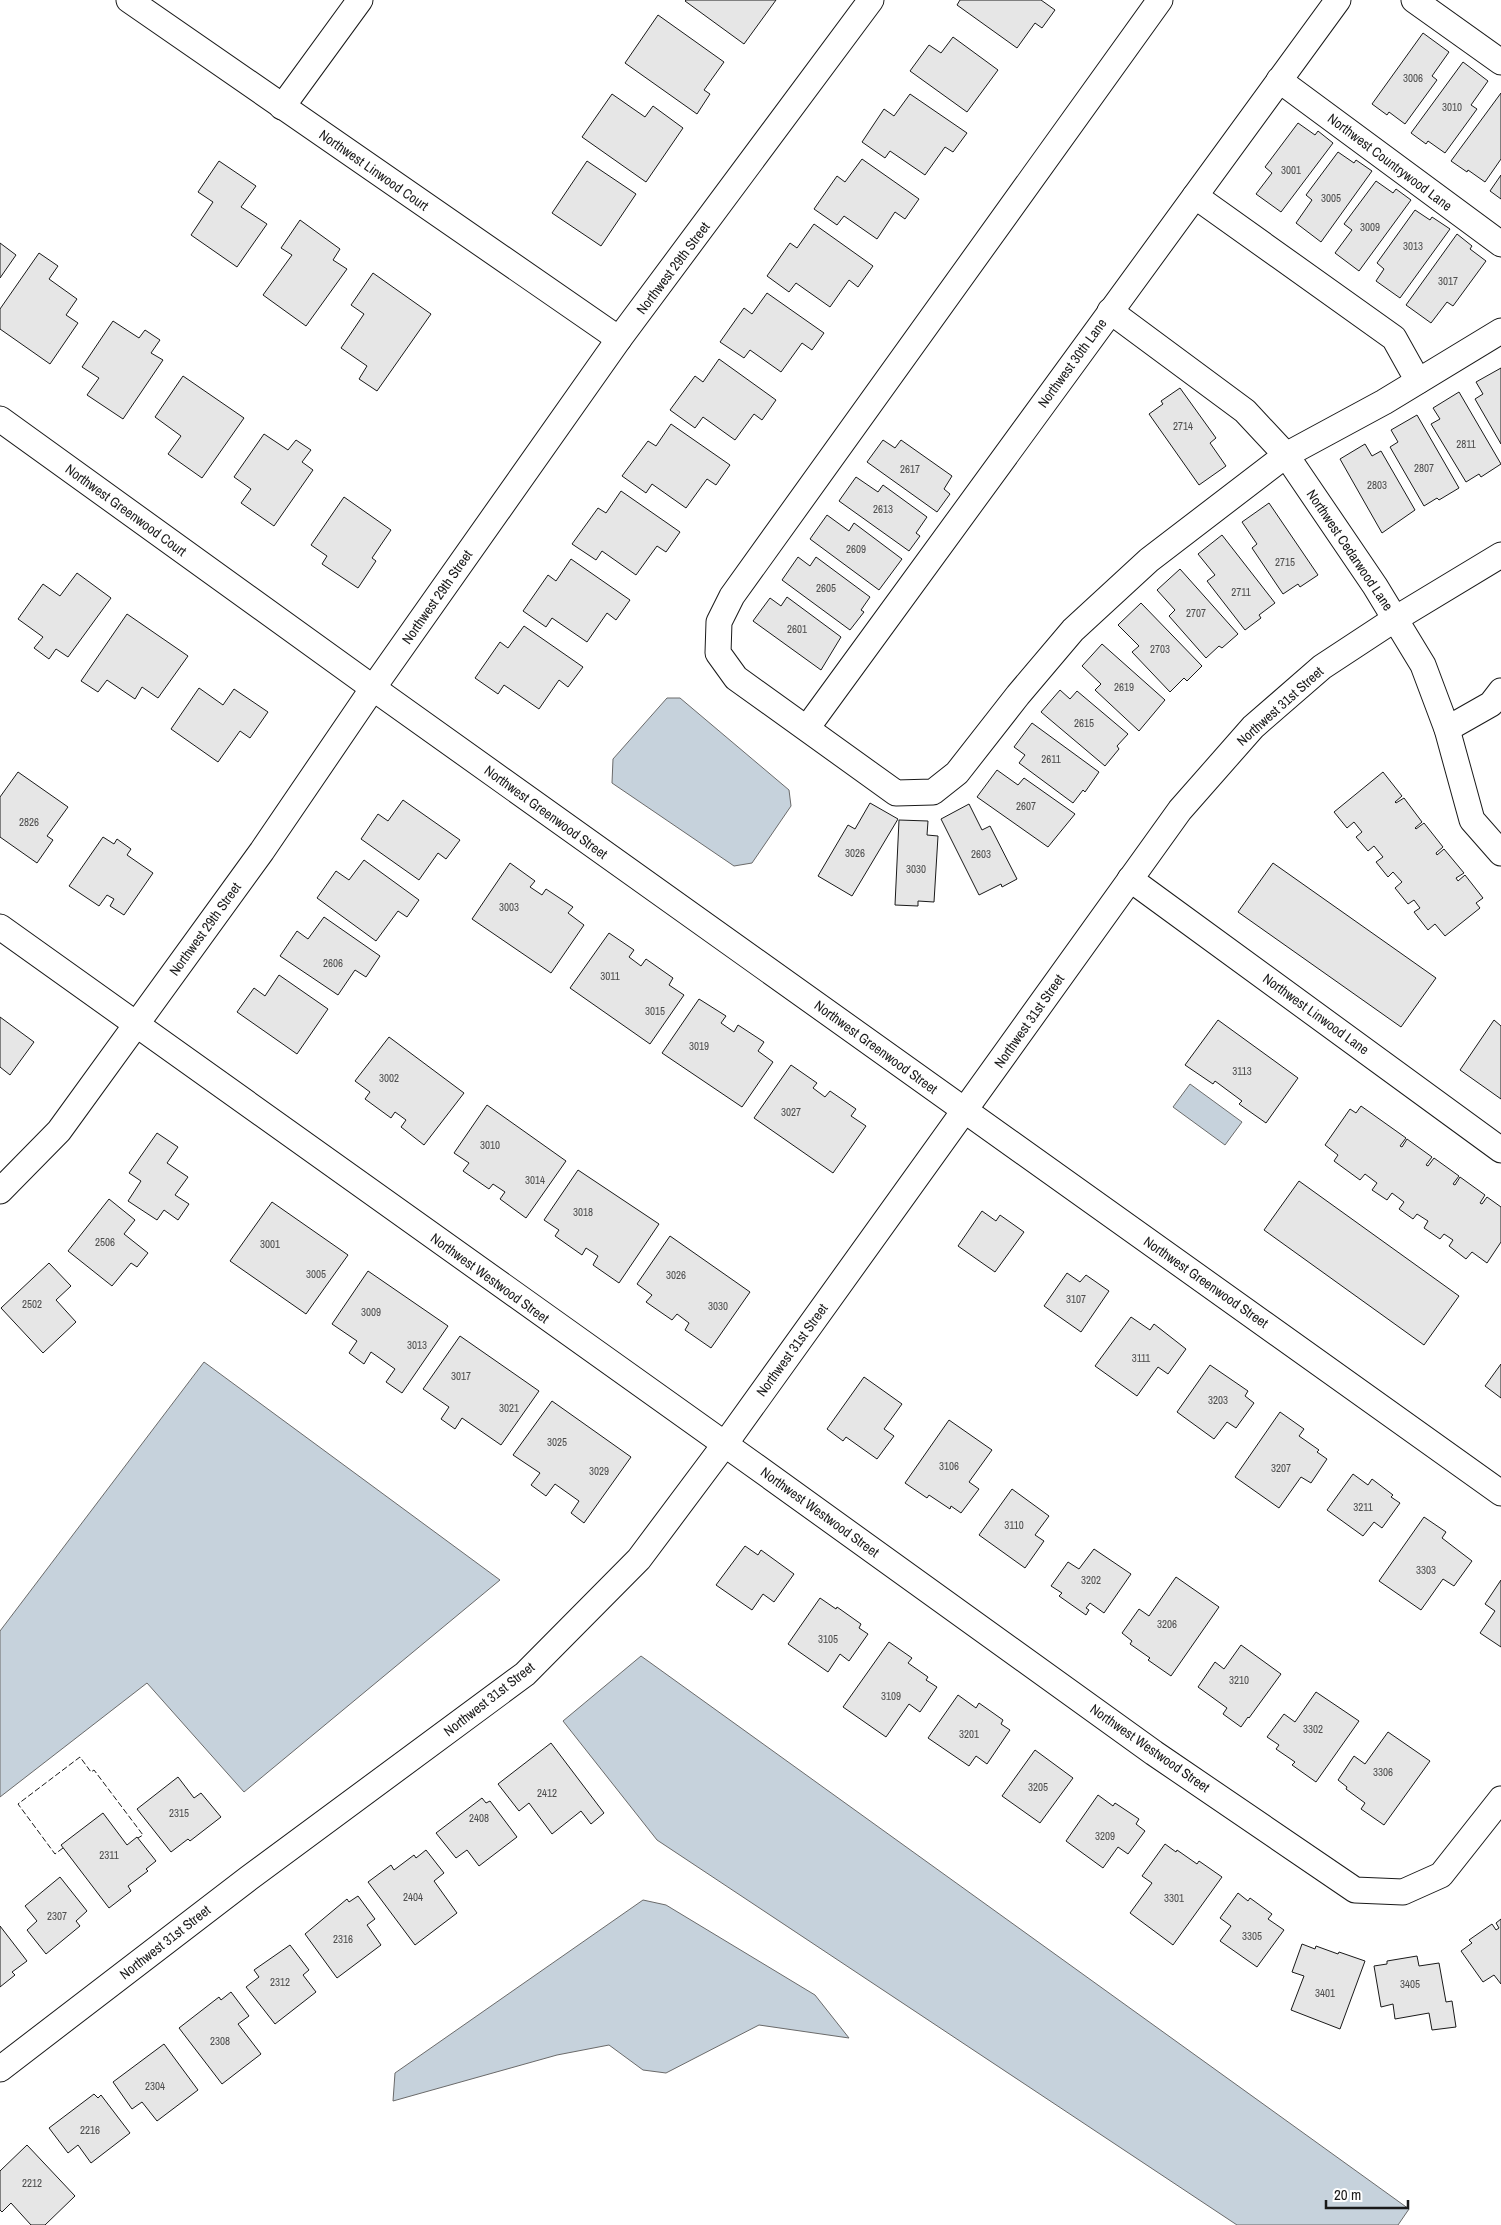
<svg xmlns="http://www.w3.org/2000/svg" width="1501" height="2225" viewBox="0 0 1501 2225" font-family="'Archivo Narrow',sans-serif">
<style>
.water{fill:#c6d2dc;stroke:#6a6a6a}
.building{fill:#e6e6e6;stroke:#1a1a1a}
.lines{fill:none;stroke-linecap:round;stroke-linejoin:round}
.street-casing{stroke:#1a1a1a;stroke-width:27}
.street{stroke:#fff;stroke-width:25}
.fence{stroke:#1a1a1a;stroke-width:1;stroke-dasharray:6 2.5;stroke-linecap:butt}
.labels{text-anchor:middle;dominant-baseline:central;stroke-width:4;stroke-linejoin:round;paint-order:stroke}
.number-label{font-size:11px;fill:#4d4d4d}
.street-label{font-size:14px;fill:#1a1a1a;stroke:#fff}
</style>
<rect width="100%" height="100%" fill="#fff"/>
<!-- water -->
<g class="water">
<polygon points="667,698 680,698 789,790 791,806 752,863 734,866 612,783 613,759"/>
<polygon points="1190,1084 1242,1122 1225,1145 1173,1107"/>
<polygon points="204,1362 500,1580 244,1792 147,1683 0,1797 0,1631"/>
<polygon points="641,1656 1409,2209 1398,2225 1237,2225 657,1840 563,1721"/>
<polygon points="643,1900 666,1905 815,1995 849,2038 759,2025 666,2073 643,2070 609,2045 557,2055 393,2101 395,2073"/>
</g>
<!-- building -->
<g class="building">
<polygon points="686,0 776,0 744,44 685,1"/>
<polygon points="960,0 1041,0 1055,10 1042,28 1035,23 1017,48 957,5"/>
<polygon points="658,15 724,62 704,90 710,94 697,114 625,63"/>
<polygon points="1423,33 1449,52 1432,76 1437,80 1405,124 1389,112 1387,115 1372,104"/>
<polygon points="953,37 998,70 967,112 910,71 929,45 941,53"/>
<polygon points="1463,62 1488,81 1471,105 1477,109 1445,153 1428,141 1426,144 1411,133"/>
<polygon points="1501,93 1501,159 1485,182 1468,170 1467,172 1451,161"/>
<polygon points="612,94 645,117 653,106 683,128 646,182 582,137"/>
<polygon points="910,94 967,133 953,152 945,147 925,175 890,151 885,158 862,142 884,109 894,116"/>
<polygon points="1298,123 1315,135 1318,131 1333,143 1281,212 1256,194 1272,173 1265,167"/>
<polygon points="1338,152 1354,163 1356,160 1372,171 1321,242 1296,223 1312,200 1306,195"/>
<polygon points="862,159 919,199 905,219 895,212 877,239 844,216 837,225 814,209 837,176 845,182"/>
<polygon points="219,161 256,186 241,207 267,224 237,267 191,235 213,202 198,192"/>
<polygon points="587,161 636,194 601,246 552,213"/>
<polygon points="1501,175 1501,199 1490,191"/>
<polygon points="1376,181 1393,193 1396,189 1411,200 1359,271 1335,253 1352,230 1344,224"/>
<polygon points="1415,210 1430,220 1432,217 1450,229 1400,298 1376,281 1384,269 1377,263"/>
<polygon points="300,220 340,249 333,260 347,269 306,326 263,295 292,255 281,248"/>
<polygon points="814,224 873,266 858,287 849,280 830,307 796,283 789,292 767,276 790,243 797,248"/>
<polygon points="1457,234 1472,246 1470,249 1486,261 1453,306 1447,302 1431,323 1406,305"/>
<polygon points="0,243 16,255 0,278"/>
<polygon points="39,253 58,266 49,279 77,299 66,315 78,323 50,364 0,329 0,309"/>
<polygon points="373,273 431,314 377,391 359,379 367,366 341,348 364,314 351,305"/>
<polygon points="767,293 824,333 812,350 802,343 781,372 750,350 744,358 720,342 744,308 752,314"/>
<polygon points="113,321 139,338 145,330 160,340 151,353 163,360 123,419 87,395 99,378 82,367"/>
<polygon points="719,359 776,400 762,420 754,414 735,440 703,417 695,428 670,410 695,376 703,382"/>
<polygon points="1501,368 1501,444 1475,399 1483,394 1476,382"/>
<polygon points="183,376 244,418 202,478 168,454 181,436 155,417"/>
<polygon points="1180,388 1216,438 1210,443 1226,466 1199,485 1149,414 1163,404 1161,401"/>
<polygon points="1459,392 1501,464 1481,477 1479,474 1466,482 1431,424 1440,419 1433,408"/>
<polygon points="1417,415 1459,488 1439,500 1437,498 1424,506 1390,447 1398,442 1391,430"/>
<polygon points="671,424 730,465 716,485 707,479 686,508 652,484 646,493 622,476 648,441 656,446"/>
<polygon points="264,434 288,450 296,440 311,450 302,462 313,470 274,526 241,503 251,489 234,477"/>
<polygon points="883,440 895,448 901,440 952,476 944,489 950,494 937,512 867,462"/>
<polygon points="1365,444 1372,456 1381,451 1415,510 1382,533 1340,459"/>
<polygon points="856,477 878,492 883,485 927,517 916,533 920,536 909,551 839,501"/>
<polygon points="621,491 680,532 666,552 657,546 636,575 602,551 596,560 572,544 598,508 606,513"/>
<polygon points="344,497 391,530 372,558 376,561 358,588 322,564 327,556 311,545"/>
<polygon points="1269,503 1318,575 1300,587 1298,584 1283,594 1252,548 1257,544 1242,522"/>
<polygon points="827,515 849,531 854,523 902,559 879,590 810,539"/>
<polygon points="1222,535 1275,603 1259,615 1261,618 1245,630 1207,581 1215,575 1198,554"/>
<polygon points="798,557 810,566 816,557 870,597 861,610 864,612 850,630 782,580"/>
<polygon points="571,559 630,600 616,620 607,613 587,642 552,618 546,627 523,611 548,575 556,581"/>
<polygon points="1180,569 1238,634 1222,648 1219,646 1206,658 1169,616 1175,610 1157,590"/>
<polygon points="77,573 111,598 68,657 56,649 49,659 34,648 43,637 18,619 43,584 60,596"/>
<polygon points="787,597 841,637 821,670 753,621 770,598 781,606"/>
<polygon points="1141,603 1202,666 1187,681 1184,678 1170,692 1132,652 1139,646 1118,625"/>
<polygon points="127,614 188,656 158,698 142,687 135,699 107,680 98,692 81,681"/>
<polygon points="524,626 583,667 568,687 559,680 539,709 504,685 498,694 475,678 500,642 508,648"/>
<polygon points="1102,644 1165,700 1139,731 1095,690 1101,684 1082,666"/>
<polygon points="199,688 223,705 234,689 268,712 250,738 240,731 218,762 171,729"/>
<polygon points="1060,690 1070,699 1077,691 1128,734 1117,746 1119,749 1105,766 1041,712"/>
<polygon points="1032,723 1099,772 1085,792 1083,790 1073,803 1019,763 1025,755 1014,747"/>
<polygon points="997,770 1018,785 1024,778 1075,814 1048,847 977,797"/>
<polygon points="18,772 68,807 47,836 53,840 37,863 0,837 0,797"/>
<polygon points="1383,772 1402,796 1395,802 1396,803 1404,798 1422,822 1415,828 1416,829 1424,823 1443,847 1436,853 1437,855 1444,849 1464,873 1456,878 1458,881 1465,875 1483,898 1476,903 1480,908 1445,936 1435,924 1428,930 1414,912 1420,908 1414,900 1408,904 1395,888 1402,882 1393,872 1388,877 1376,862 1383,857 1374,846 1368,851 1356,837 1362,832 1354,822 1347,828 1334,812"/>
<polygon points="403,800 460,840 446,859 438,853 419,880 361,839 378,814 388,821"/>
<polygon points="870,803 898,819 852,896 818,876 848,825 855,829"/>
<polygon points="969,804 982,830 990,826 1017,879 1002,887 1001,884 979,895 941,819"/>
<polygon points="899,820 928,821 927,835 938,836 934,902 918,901 918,906 895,905"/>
<polygon points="103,837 114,844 117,839 131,849 127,855 153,873 124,915 110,906 114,899 107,895 99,906 69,886"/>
<polygon points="364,860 419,900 407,917 398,911 376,941 317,898 336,871 349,880"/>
<polygon points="510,863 535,881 530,887 542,895 546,889 573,907 568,913 584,925 551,973 472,919"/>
<polygon points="1273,863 1436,978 1401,1027 1238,912"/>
<polygon points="324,917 380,956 366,977 355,970 338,995 280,956 297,931 308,939"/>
<polygon points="609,933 634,950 629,957 641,966 646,959 673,978 669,985 684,995 650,1044 570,988"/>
<polygon points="279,975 328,1009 297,1054 237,1012 254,988 265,996"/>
<polygon points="699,999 726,1016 721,1023 734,1032 738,1025 764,1042 758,1051 773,1062 742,1107 662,1053"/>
<polygon points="0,1017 34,1042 10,1075 0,1067"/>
<polygon points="1218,1020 1298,1078 1266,1123 1239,1104 1242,1101 1215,1081 1213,1084 1185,1065"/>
<polygon points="1494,1020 1501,1026 1501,1099 1460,1070"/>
<polygon points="389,1037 464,1093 424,1145 401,1127 406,1120 395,1112 391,1118 365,1099 370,1092 355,1081"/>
<polygon points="791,1065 817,1083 813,1088 825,1097 830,1091 856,1109 851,1116 866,1126 833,1173 754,1118"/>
<polygon points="487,1105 566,1161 526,1218 500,1199 505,1192 493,1184 489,1189 463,1171 469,1163 454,1153"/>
<polygon points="1361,1106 1406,1138 1400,1146 1402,1147 1407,1139 1432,1157 1426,1165 1428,1166 1434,1158 1459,1176 1453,1184 1455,1185 1460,1177 1485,1195 1480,1203 1482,1204 1487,1197 1501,1207 1501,1242 1487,1263 1472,1252 1466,1259 1449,1246 1453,1240 1444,1234 1440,1239 1424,1228 1428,1221 1417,1214 1413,1219 1399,1209 1404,1202 1392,1193 1387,1200 1372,1190 1377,1183 1365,1174 1360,1180 1334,1161 1338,1155 1325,1145 1350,1109 1356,1113"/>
<polygon points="157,1133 178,1147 167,1163 188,1177 175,1195 189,1204 178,1220 164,1210 157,1220 128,1201 141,1181 129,1173"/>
<polygon points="578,1170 659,1224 619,1283 593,1265 598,1256 586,1248 582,1255 555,1236 559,1230 544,1220"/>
<polygon points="1299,1181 1459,1296 1424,1345 1264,1230"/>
<polygon points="109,1199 135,1220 124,1234 148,1253 137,1267 131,1263 112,1286 68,1251"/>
<polygon points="272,1202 348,1255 306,1314 230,1261"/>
<polygon points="982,1211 996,1221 1000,1215 1024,1232 995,1272 958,1246"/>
<polygon points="670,1236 750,1292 711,1348 685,1330 689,1323 677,1314 672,1320 646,1302 652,1295 637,1284"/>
<polygon points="49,1263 71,1286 56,1300 76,1322 43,1353 1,1308"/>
<polygon points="368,1271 448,1326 402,1393 386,1382 395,1369 371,1352 364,1364 349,1353 357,1341 332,1324"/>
<polygon points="1067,1273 1080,1282 1086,1275 1109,1291 1081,1332 1044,1306"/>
<polygon points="1131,1317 1150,1330 1154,1324 1186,1349 1168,1374 1158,1367 1137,1396 1095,1366"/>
<polygon points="460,1336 539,1391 501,1445 462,1418 455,1429 441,1419 449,1407 423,1389"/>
<polygon points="1501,1364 1501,1398 1485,1386"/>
<polygon points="1210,1365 1248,1391 1245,1396 1254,1403 1236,1428 1227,1422 1214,1439 1177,1412"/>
<polygon points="864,1377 902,1404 884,1429 894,1436 877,1459 846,1437 843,1441 827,1429"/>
<polygon points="552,1401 631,1457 584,1523 571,1513 579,1501 555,1484 546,1496 531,1485 540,1473 513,1455"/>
<polygon points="1280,1412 1304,1429 1299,1436 1319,1450 1317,1452 1327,1459 1311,1483 1301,1477 1279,1508 1235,1477"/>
<polygon points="949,1420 992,1450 969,1482 979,1489 961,1513 951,1506 950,1509 929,1495 927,1498 905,1483"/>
<polygon points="1353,1474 1368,1485 1372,1479 1393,1495 1391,1497 1400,1503 1382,1528 1374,1522 1363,1536 1327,1510"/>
<polygon points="1012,1489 1049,1516 1035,1535 1044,1541 1025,1568 979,1535"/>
<polygon points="1424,1517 1446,1532 1442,1538 1472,1561 1454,1586 1443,1579 1421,1610 1379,1581"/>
<polygon points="745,1546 758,1555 761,1550 794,1574 774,1602 763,1594 752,1610 716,1585"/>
<polygon points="1094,1549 1131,1574 1104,1613 1090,1603 1086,1608 1089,1610 1086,1615 1059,1596 1062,1593 1051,1586 1068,1562 1079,1569"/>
<polygon points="1176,1577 1219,1607 1171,1676 1148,1660 1150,1658 1130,1644 1132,1641 1122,1633 1139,1609 1149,1616"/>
<polygon points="1501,1580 1501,1647 1480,1633 1495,1611 1485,1604"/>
<polygon points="820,1598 836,1609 837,1607 861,1624 859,1628 868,1634 849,1661 840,1654 828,1672 788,1644"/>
<polygon points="889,1642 912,1658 908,1663 928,1677 926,1680 937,1687 920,1712 909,1704 886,1737 843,1707"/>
<polygon points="1241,1645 1281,1674 1249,1718 1248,1717 1241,1727 1223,1714 1227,1708 1198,1687 1215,1662 1224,1669"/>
<polygon points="1316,1692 1359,1721 1316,1782 1292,1765 1295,1762 1276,1749 1279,1745 1267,1737 1284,1714 1295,1722"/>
<polygon points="958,1695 976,1708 979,1703 1003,1720 1001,1724 1010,1730 987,1764 976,1756 969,1766 928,1738"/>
<polygon points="1388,1732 1430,1761 1384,1825 1361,1809 1365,1803 1346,1789 1347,1787 1338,1780 1354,1756 1365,1764"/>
<polygon points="551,1743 604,1813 591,1824 581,1811 552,1834 529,1803 519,1811 498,1784"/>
<polygon points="1035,1750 1073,1778 1040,1823 1002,1796"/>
<polygon points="178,1777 194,1798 201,1793 221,1817 190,1841 188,1839 171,1852 137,1809"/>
<polygon points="1098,1795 1113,1806 1115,1803 1139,1819 1136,1824 1145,1831 1128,1854 1118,1847 1103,1868 1066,1841"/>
<polygon points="482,1798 486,1803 490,1801 517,1837 479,1866 467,1850 456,1858 436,1833"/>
<polygon points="103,1813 127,1845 137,1837 156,1861 146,1869 148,1871 128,1886 131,1891 109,1908 61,1845"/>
<polygon points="1165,1844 1176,1852 1177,1850 1197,1864 1199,1861 1222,1877 1173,1945 1130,1913 1152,1883 1142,1876"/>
<polygon points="426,1850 444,1873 434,1881 457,1913 415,1945 368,1882 391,1865 394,1870 414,1855 416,1858"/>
<polygon points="60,1877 87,1911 76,1921 80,1926 46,1954 27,1930 37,1921 25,1906"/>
<polygon points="1238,1893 1248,1901 1250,1898 1272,1914 1268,1919 1284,1930 1257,1967 1220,1941 1231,1926 1220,1918"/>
<polygon points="358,1896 375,1919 367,1925 381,1945 337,1978 305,1934 347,1899 349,1902"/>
<polygon points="1501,1919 1501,1984 1494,1975 1483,1982 1461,1951 1472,1943 1469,1940 1492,1924 1496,1930 1499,1928 1496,1923"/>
<polygon points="0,1926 27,1961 12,1972 15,1975 0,1987"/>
<polygon points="1302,1944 1315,1949 1316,1946 1338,1954 1339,1952 1365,1961 1340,2029 1291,2010 1304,1976 1292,1972"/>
<polygon points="290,1945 309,1970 303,1975 316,1992 275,2024 246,1987 259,1977 254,1970"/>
<polygon points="1417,1956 1419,1966 1439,1963 1446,2002 1452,2001 1456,2027 1432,2030 1429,2013 1395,2019 1393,2004 1381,2007 1374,1966 1387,1964 1387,1961"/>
<polygon points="231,1992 249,2016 238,2024 261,2054 222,2084 179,2028 219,1997 221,2000"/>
<polygon points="164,2044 198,2090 157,2121 142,2102 132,2109 113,2082"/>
<polygon points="94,2094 98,2098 101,2095 130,2133 91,2163 78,2145 68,2153 49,2128"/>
<polygon points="27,2145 75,2196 45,2225 31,2225 11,2203 2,2212 0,2210 0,2171"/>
</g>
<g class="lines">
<!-- street casing -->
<g class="street-casing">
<g id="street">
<polyline points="129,0 619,339"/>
<polyline points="1160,0 732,596 719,622 718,653 736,678 896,793 933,792 957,773 1018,695 1073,630 1149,560 1286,455 1384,402 1501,331"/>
<polyline points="1414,0 1501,62"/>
<polyline points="1279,80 1501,244"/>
<polyline points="282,107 360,0"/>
<polyline points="1195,196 1394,338 1418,381"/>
<polyline points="1110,311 1245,411 1286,455 1375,586 1423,665 1447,729 1472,820 1501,853"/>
<polyline points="0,419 373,688 1501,1493"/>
<polyline points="807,728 1338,0"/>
<polyline points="1447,729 1491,704 1501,691"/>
<polyline points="1130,879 1501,1150"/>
<polyline points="0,927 754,1465 1154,1753 1355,1890 1403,1892 1441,1875 1501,1799"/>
<polyline points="0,1191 59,1131 262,851 373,688 619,339 871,0"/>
<polyline points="0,2069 249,1878 525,1674 639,1559 725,1444 1180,810 1253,727 1322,667 1395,619 1501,555"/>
</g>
</g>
<!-- street -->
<use href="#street" class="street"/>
<!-- fence -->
<polyline class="fence" points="63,1848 55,1854 18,1804 80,1757 91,1772 94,1770 143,1835 138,1838"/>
</g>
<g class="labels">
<!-- number labels -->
<g class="number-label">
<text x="1413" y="78">3006</text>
<text x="1452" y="107">3010</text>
<text x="1291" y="170">3001</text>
<text x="1331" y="198">3005</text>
<text x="1370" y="227">3009</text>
<text x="1413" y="246">3013</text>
<text x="1448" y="281">3017</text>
<text x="1183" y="426">2714</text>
<text x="1466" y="444">2811</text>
<text x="1424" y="468">2807</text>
<text x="910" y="469">2617</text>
<text x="1377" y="485">2803</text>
<text x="883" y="509">2613</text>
<text x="856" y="549">2609</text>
<text x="1285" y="562">2715</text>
<text x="826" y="588">2605</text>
<text x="1241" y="592">2711</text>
<text x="1196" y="613">2707</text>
<text x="797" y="629">2601</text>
<text x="1160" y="649">2703</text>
<text x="1124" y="687">2619</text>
<text x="1084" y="723">2615</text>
<text x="1051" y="759">2611</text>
<text x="1026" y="806">2607</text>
<text x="29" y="822">2826</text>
<text x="855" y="853">3026</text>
<text x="981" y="854">2603</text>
<text x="916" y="869">3030</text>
<text x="509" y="907">3003</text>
<text x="333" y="963">2606</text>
<text x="610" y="976">3011</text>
<text x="655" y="1011">3015</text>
<text x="699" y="1046">3019</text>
<text x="1242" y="1071">3113</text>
<text x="389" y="1078">3002</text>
<text x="791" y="1112">3027</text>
<text x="490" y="1145">3010</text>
<text x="535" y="1180">3014</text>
<text x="583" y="1212">3018</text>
<text x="105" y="1242">2506</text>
<text x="270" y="1244">3001</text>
<text x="316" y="1274">3005</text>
<text x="676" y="1275">3026</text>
<text x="1076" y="1299">3107</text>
<text x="32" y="1304">2502</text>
<text x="718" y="1306">3030</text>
<text x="371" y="1312">3009</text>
<text x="417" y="1345">3013</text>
<text x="1141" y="1358">3111</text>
<text x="461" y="1376">3017</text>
<text x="1218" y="1400">3203</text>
<text x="509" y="1408">3021</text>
<text x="557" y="1442">3025</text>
<text x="949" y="1466">3106</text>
<text x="1281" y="1468">3207</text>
<text x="599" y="1471">3029</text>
<text x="1363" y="1507">3211</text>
<text x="1014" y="1525">3110</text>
<text x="1426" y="1570">3303</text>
<text x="1091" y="1580">3202</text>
<text x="1167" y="1624">3206</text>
<text x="828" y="1639">3105</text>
<text x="1239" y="1680">3210</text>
<text x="891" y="1696">3109</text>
<text x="1313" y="1729">3302</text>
<text x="969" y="1734">3201</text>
<text x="1383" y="1772">3306</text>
<text x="1038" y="1787">3205</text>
<text x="547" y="1793">2412</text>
<text x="179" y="1813">2315</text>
<text x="479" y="1818">2408</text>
<text x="1105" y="1836">3209</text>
<text x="109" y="1855">2311</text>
<text x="413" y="1897">2404</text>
<text x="1174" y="1898">3301</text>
<text x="57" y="1916">2307</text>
<text x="1252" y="1936">3305</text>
<text x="343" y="1939">2316</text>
<text x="280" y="1982">2312</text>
<text x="1410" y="1984">3405</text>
<text x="1325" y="1993">3401</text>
<text x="220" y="2041">2308</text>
<text x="155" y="2086">2304</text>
<text x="90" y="2130">2216</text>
<text x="32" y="2183">2212</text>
</g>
<!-- street labels -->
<g class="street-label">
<text transform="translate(1390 162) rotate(37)">Northwest Countrywood Lane</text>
<text transform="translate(374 170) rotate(35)">Northwest Linwood Court</text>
<text transform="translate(673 268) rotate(-53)">Northwest 29th Street</text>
<text transform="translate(1072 363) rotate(-54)">Northwest 30th Lane</text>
<text transform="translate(126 510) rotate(36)">Northwest Greenwood Court</text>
<text transform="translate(1350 550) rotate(56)">Northwest Cedarwood Lane</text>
<text transform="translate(437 597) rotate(-55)">Northwest 29th Street</text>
<text transform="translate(1280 706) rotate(-42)">Northwest 31st Street</text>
<text transform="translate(546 812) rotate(36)">Northwest Greenwood Street</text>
<text transform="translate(205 929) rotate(-54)">Northwest 29th Street</text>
<text transform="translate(1316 1014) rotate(36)">Northwest Linwood Lane</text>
<text transform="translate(1029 1021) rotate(-55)">Northwest 31st Street</text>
<text transform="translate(876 1047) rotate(36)">Northwest Greenwood Street</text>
<text transform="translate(490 1278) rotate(36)">Northwest Westwood Street</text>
<text transform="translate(1206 1282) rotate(35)">Northwest Greenwood Street</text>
<text transform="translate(792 1350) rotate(-54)">Northwest 31st Street</text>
<text transform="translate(820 1512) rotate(36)">Northwest Westwood Street</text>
<text transform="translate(489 1699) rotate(-38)">Northwest 31st Street</text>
<text transform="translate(1150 1748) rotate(35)">Northwest Westwood Street</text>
<text transform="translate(165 1942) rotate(-38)">Northwest 31st Street</text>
</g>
</g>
<!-- scale -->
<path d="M1326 2200v8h82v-8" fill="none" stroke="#1a1a1a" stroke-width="2.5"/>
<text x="1334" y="2200" font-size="15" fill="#1a1a1a" stroke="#ffffff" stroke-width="4" paint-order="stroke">20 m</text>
</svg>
